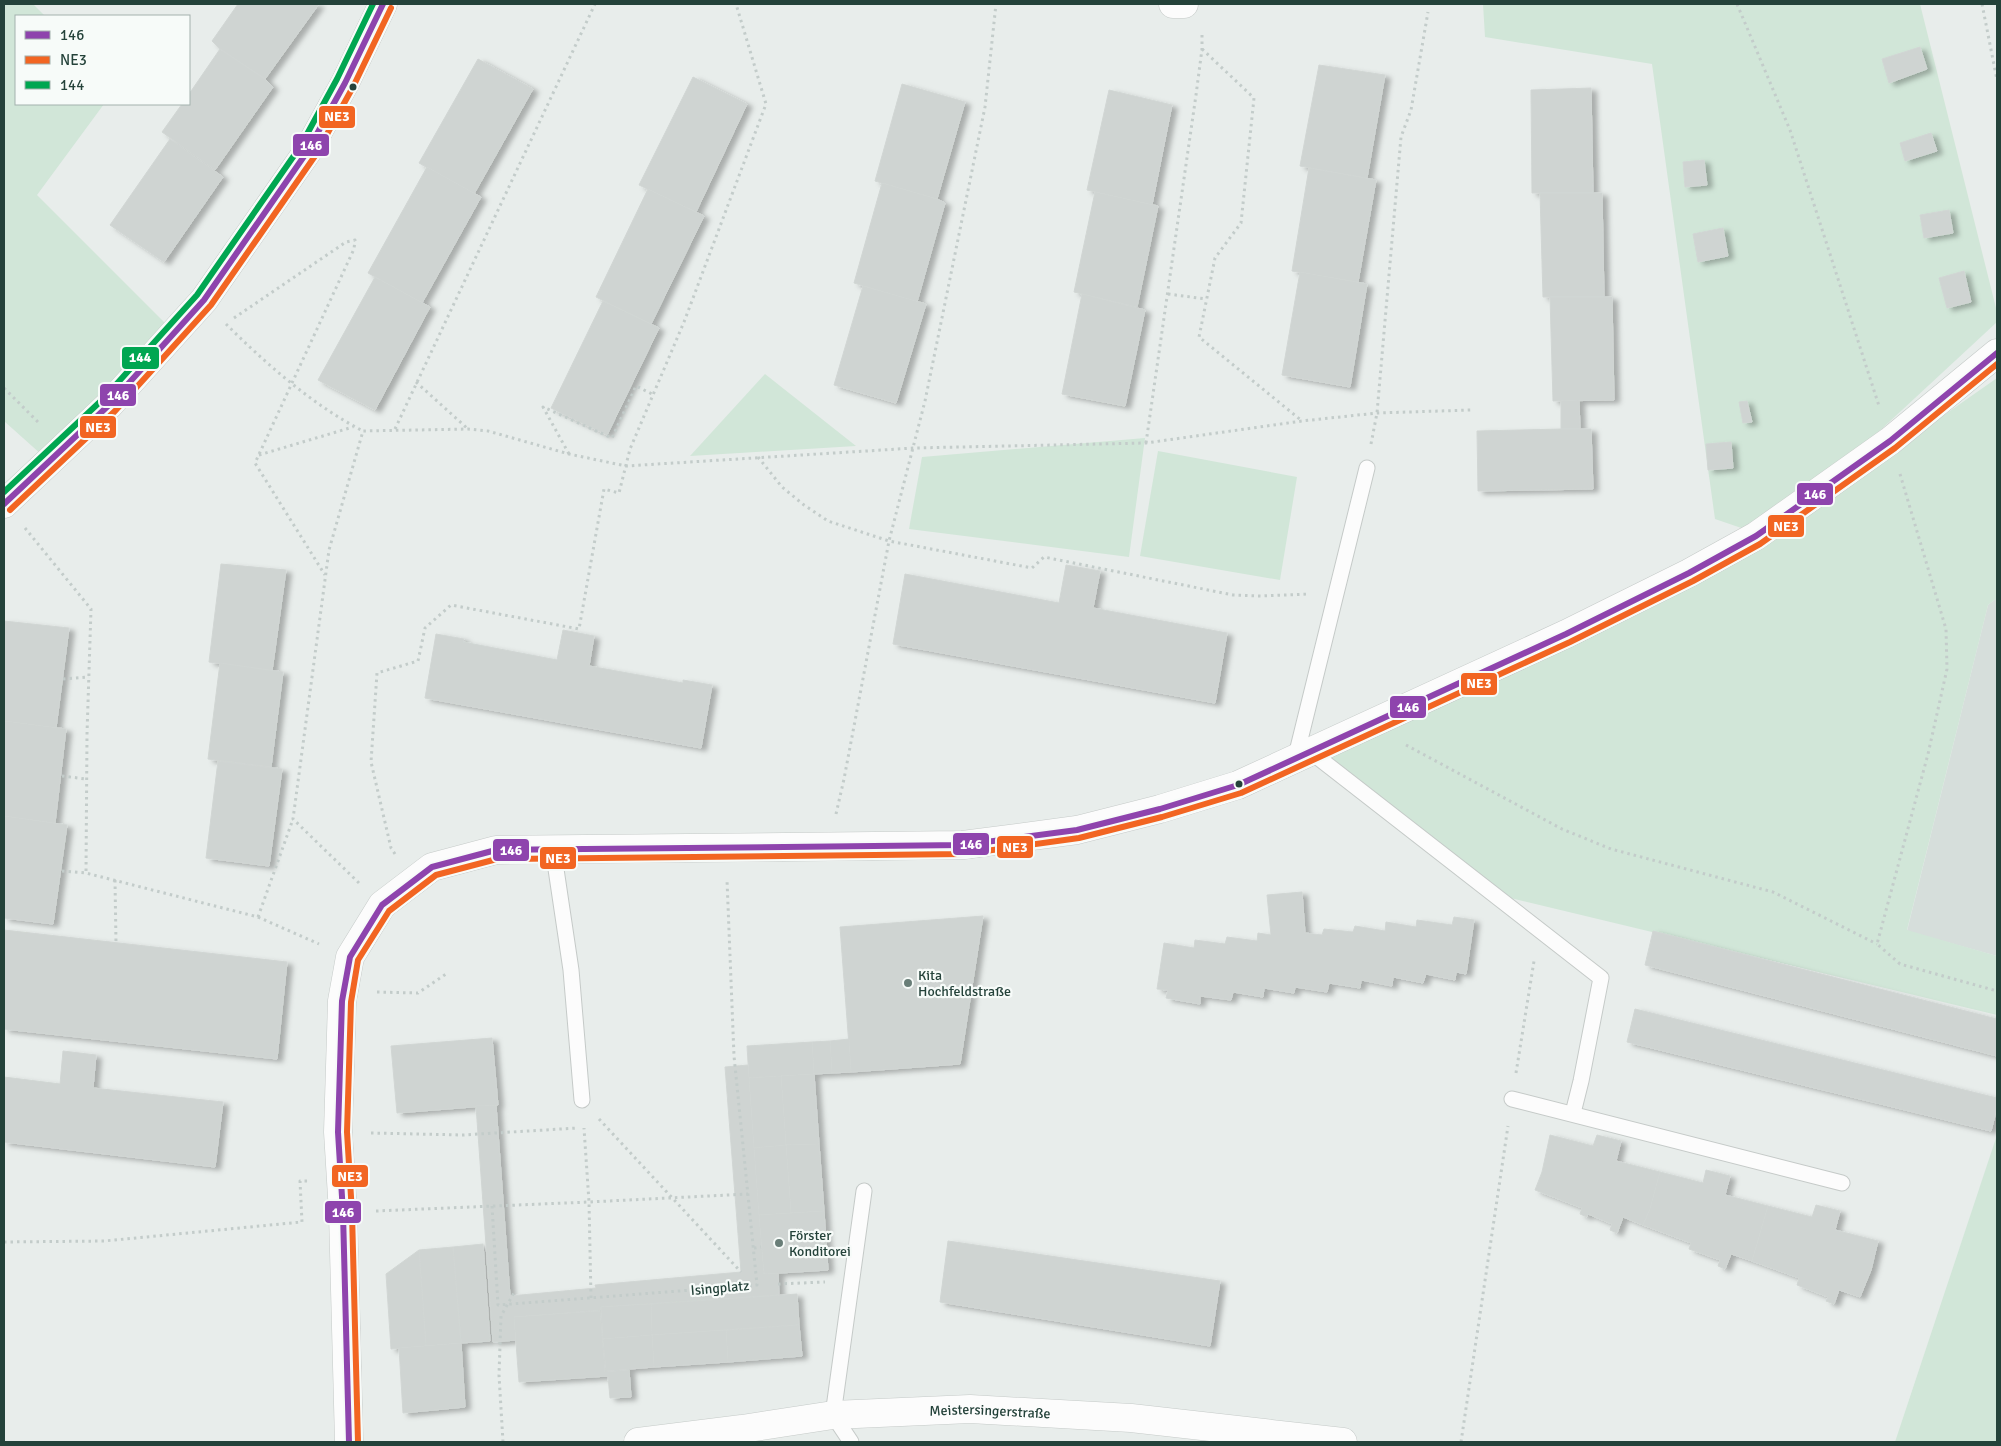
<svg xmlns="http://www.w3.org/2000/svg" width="2001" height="1446" viewBox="0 0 2001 1446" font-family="Signika,sans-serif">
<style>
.built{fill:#d6dedb}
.green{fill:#d1e6d8}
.building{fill:#cfd4d2;stroke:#d1d6d4;filter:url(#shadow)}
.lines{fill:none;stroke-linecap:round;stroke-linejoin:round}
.lane-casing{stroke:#c5cac8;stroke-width:17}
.street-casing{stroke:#c5cac8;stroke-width:29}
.path{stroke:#c3ccca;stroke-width:3;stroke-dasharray:2.5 4;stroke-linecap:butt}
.lane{stroke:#fcfcfc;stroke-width:15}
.street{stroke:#fcfcfc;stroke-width:28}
.bus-1-casing{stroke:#f7fbf9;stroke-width:10}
.bus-2-casing{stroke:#f7fbf9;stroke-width:10}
.bus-3-casing{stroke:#f7fbf9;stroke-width:10}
.bus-1{stroke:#8e44ad;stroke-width:6}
.bus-2{stroke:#f26522;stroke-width:6}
.bus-3{stroke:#00a651;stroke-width:6}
.bus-dot{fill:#24423a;stroke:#f7fbf9;stroke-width:2}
.poi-dot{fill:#697e78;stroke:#f7fbf9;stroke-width:2}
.labels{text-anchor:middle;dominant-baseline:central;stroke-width:4.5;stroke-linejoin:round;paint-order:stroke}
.poi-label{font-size:14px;fill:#24423a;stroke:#f7fbf9;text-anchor:start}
.street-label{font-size:14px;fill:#24423a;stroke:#f7fbf9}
.line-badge{stroke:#f7fbf9;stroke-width:2}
.badge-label{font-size:14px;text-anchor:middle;font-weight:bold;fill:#fff}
</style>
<defs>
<filter id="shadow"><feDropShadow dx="5.5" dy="3" stdDeviation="2.5" flood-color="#0004"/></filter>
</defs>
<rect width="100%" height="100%" fill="#e8edeb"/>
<!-- built -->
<polygon class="built" points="1997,598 1997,956 1907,931 1988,605"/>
<!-- green -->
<g class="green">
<polygon points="4,4 33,4 45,16 16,16 16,104 104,104 37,195 169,327 42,455 4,421"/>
<polygon points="1483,4 1920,4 1997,312 1997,322 1874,436 1756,533 1715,519 1652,64 1485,37"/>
<polygon points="765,374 856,446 690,456"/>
<polygon points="1997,378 1997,598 1988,605 1907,930 1997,956 1997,1015 1498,895 1315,757 1890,453"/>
<polygon points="1145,438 1129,557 909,529 922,457"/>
<polygon points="1158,451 1297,477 1280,580 1140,556"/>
<polygon points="1997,1135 1997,1442 1895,1442"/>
</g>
<!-- building -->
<g class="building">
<polygon points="238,4 319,4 265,79 220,49 212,41"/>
<polygon points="1920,47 1927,69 1889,83 1882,59"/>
<polygon points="220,49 265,79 273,87 215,170 162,132 182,104 189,104 189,94"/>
<polygon points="478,59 533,89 474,194 419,163"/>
<polygon points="1319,65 1385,75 1367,178 1300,166"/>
<polygon points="693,77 747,104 696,212 639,185"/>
<polygon points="902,84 965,102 937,199 875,181"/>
<polygon points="1591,88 1593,193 1532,193 1531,90"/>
<polygon points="1109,90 1172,105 1152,205 1087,190"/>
<polygon points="1931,133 1937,151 1905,161 1900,143"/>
<polygon points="170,139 223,177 164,262 110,225"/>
<polygon points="1704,160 1707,185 1685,187 1683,162"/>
<polygon points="427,167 481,197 422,303 368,273"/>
<polygon points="1309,168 1376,180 1358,282 1292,271"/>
<polygon points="882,183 937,199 945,203 917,302 854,283"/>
<polygon points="648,189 704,216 651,324 596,297"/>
<polygon points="1095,192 1158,206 1137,307 1074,292"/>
<polygon points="1540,193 1602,193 1604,297 1543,297"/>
<polygon points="1949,210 1953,233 1924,238 1920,215"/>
<polygon points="1723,228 1728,256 1698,262 1693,234"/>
<polygon points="1964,271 1971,302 1947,308 1939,278"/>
<polygon points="1300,272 1367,284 1350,387 1282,375"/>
<polygon points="375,277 430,307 375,410 318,380"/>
<polygon points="863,286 926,304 896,403 834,385"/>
<polygon points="1082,294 1145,310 1125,406 1062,394"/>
<polygon points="1550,297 1612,297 1614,400 1553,401"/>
<polygon points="603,301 659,328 607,435 551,408"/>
<polygon points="1579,400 1580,429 1561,429 1561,401"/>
<polygon points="1747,401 1752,422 1743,423 1739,402"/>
<polygon points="1561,429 1591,429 1593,489 1478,491 1477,431"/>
<polygon points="1731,442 1733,468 1708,470 1706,444"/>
<polygon points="221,564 286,570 272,671 209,662"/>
<polygon points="1066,565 1100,571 1093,608 1227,633 1215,703 893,644 905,574 1059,603"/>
<polygon points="4,621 69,628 56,728 4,721"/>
<polygon points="563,630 594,636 589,666 683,683 683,680 712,685 701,748 425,698 436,634 464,639 463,642 557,660"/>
<polygon points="220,663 283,672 271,767 208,759"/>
<polygon points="4,721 66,729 55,823 4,816"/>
<polygon points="218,761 282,769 269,866 206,858"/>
<polygon points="4,816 67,825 53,924 4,918"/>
<polygon points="1302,892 1305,933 1322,935 1324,929 1353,932 1355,926 1385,931 1386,922 1416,927 1417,920 1452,925 1454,917 1474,920 1466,974 1456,972 1455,980 1426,974 1423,983 1393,977 1392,986 1361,980 1360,988 1329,983 1327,992 1295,987 1294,993 1264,988 1263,997 1233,992 1231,1000 1200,996 1200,1004 1166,998 1168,990 1157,989 1164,943 1194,948 1195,940 1225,944 1227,937 1257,941 1258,933 1271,935 1267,895"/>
<polygon points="983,916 960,1064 851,1072 840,927"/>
<polygon points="4,930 287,962 277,1059 4,1029"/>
<polygon points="1653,931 1997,1019 1997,1056 1645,965"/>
<polygon points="1635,1009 1997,1098 1997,1108 1991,1131 1627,1042"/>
<polygon points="492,1038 498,1105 397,1113 391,1046"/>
<polygon points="849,1039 851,1072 832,1073 830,1041"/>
<polygon points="830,1041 832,1073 814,1074 812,1042"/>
<polygon points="812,1042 814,1074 749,1078 747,1046"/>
<polygon points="63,1051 96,1055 93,1088 223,1102 215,1167 4,1142 4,1077 60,1084"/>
<polygon points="748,1065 764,1274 778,1273 779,1295 601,1307 601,1310 514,1317 516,1340 493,1342 476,1106 496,1105 510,1296 596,1288 595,1285 741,1272 725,1067"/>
<polygon points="814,1074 819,1144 786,1145 781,1076"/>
<polygon points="781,1076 786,1145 754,1148 749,1078"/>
<polygon points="1550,1135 1593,1146 1597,1135 1621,1141 1616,1161 1660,1172 1650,1209 1643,1225 1623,1217 1617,1233 1610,1230 1612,1224 1588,1214 1587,1217 1580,1214 1582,1208 1535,1190 1542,1172"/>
<polygon points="819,1144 824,1211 791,1213 786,1145"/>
<polygon points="786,1145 791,1213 759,1215 754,1148"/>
<polygon points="1706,1170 1730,1176 1725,1195 1768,1206 1752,1261 1731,1254 1725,1269 1718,1266 1720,1260 1689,1249 1691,1243 1643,1225 1650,1209 1660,1172 1703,1183"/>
<polygon points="1816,1205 1840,1211 1835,1230 1878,1241 1871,1270 1860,1297 1839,1290 1834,1304 1826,1301 1828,1297 1797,1285 1799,1278 1752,1261 1768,1206 1812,1217"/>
<polygon points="824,1211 828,1270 764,1274 759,1215"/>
<polygon points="948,1241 1220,1281 1210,1346 940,1302"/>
<polygon points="483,1244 490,1341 461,1343 453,1247"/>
<polygon points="453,1247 461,1343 426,1346 419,1250"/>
<polygon points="419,1250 426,1346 391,1349 386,1274"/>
<polygon points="797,1294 799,1325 652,1335 651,1304"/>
<polygon points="651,1304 652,1335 603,1339 601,1307"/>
<polygon points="600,1311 605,1372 629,1370 631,1397 610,1398 608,1376 519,1382 514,1317"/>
<polygon points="799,1325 802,1356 728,1362 726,1330"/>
<polygon points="726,1330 728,1362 654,1367 652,1335"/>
<polygon points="652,1335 654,1367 606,1371 603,1339"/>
<polygon points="461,1343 465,1407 403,1413 399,1348"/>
</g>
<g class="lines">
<!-- lane casing -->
<g class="lane-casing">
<g id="lane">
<polyline points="1311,752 1601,978 1581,1081 1573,1113"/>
<polyline points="1295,760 1367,468"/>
<polyline points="553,849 571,970 582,1100"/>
<polyline points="1512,1099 1842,1183"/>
<polyline points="851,1442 833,1415 864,1191"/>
</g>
</g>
<!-- street casing -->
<g class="street-casing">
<g id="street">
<polyline points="1173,4 1184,4"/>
<polyline points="4,504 109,405 204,300 307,152 345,83 383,4"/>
<polyline points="349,1442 343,1213 338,1132 342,1001 350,957 382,905 432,867 496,850 963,845 1077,830 1160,809 1238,785 1566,634 1689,573 1756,536 1890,441 1997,353"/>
<path id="s1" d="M638,1442L742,1429L833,1415L970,1409L1131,1418L1343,1442"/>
</g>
</g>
<!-- path -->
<g class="path">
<polyline points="1737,4 1790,130 1879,406"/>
<polyline points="1982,4 1997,80"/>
<polyline points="1202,49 1254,98 1241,223 1215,258 1199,337 1302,421"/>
<polyline points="1168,294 1206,299"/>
<polyline points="234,318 346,242 355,240 354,249 255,463 325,575"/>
<path d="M226,324C265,363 314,406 363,431"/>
<polyline points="416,382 468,429"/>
<polyline points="4,388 40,424"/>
<polyline points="395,429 595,4"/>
<polyline points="1146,443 1196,95 1202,49 1202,32"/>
<polyline points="1371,444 1377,413 1401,137 1411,110 1428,12"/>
<polyline points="569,454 543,407 612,438 636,386 654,395"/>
<polyline points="259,455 353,427"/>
<polyline points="758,457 782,487 804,505 828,521 889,541 1032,568 1044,557 1233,595 1261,596 1309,594"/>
<polyline points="1900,474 1946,629 1947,669 1928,754 1877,944 1900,964 1997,991"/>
<polyline points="25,528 91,609 87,734 86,873 258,917 293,819"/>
<polyline points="63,679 89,677"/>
<polyline points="1406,745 1562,829 1611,849 1773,892 1877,944"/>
<polyline points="62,776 86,779"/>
<polyline points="836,814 844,779 889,541 925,401 985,107 996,4"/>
<polyline points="395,854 391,848 371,762 377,673 418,661 425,628 451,605 579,629 604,489 619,493 630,449 684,322 766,104 736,4"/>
<polyline points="62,871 86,873"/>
<polyline points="115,880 116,943"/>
<polyline points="359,883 293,819 329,550 363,431 468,429 488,431 569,454 626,466 914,448 1146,443 1302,421 1377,413 1471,410"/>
<polyline points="258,917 319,944"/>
<polyline points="377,992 418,993 446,974"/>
<polyline points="1516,1073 1534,961"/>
<polyline points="599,1119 741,1272"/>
<polyline points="371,1133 463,1135 577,1128"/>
<polyline points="492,1206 498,1305 757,1285 734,1056 727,880"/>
<polyline points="376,1211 589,1202 584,1128"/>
<polyline points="4,1242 104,1241 302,1222 300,1181 309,1181"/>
<polyline points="754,1248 761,1247"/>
<polyline points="778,1284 825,1282"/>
<polyline points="591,1298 589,1202 748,1194"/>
<polyline points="503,1442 499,1375 501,1316 515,1291"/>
<polyline points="1461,1442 1508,1126"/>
</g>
<!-- lane -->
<use href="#lane" class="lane"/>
<!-- street -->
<use href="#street" class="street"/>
<!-- bus-1 casing -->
<g class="bus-1-casing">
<g id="bus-1">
<polyline points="4,504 109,405 204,300 307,152 345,83 383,4"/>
<polyline points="349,1442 343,1213 338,1132 342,1001 350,957 382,905 432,867 496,850 963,845 1077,830 1160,809 1238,785 1566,634 1689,573 1756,536 1890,441 1997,353"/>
</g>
</g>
<!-- bus-2 casing -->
<g class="bus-2-casing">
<g id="bus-2">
<polyline points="10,510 115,411 211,305 315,156 353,87 391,8"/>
<polyline points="358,1442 352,1213 347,1132 351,1002 358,960 389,911 436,875 497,859 964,854 1079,838 1162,817 1241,793 1570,642 1693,581 1760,544 1895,448 1997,364"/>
</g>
</g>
<!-- bus-3 casing -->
<g class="bus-3-casing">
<polyline id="bus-3" points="4,492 103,399 197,295 300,147 337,79 373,4"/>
</g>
<!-- bus-1 -->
<use href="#bus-1" class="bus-1"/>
<!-- bus-2 -->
<use href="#bus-2" class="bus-2"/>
<!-- bus-3 -->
<use href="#bus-3" class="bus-3"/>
</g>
<!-- markers -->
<g class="bus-dot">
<circle cx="353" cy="87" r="4.5"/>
<circle cx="1239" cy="784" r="4.5"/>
</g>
<g class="poi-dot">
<circle cx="908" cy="983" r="5"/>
<circle cx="779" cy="1243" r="5"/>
</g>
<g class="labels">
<!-- poi labels -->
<g class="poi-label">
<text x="918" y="975">Kita<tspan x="918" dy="16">Hochfeldstraße</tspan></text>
<text x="789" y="1235">Förster<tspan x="789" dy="16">Konditorei</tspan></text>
</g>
<!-- street labels -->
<g class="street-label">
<text transform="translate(720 1288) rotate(-5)">Isingplatz</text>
<text stroke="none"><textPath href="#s1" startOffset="354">Meistersingerstraße</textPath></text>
</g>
</g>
<g class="line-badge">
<rect x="318" y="105" width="38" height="24" rx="5" fill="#f26522"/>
<rect x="292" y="133" width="38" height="24" rx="5" fill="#8e44ad"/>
<rect x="121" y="346" width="39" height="24" rx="5" fill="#00a651"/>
<rect x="99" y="383" width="38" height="24" rx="5" fill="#8e44ad"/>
<rect x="79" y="415" width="38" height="24" rx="5" fill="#f26522"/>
<rect x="1796" y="482" width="38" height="24" rx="5" fill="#8e44ad"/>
<rect x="1767" y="514" width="38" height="24" rx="5" fill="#f26522"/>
<rect x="1460" y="672" width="38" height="24" rx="5" fill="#f26522"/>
<rect x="1389" y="695" width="38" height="24" rx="5" fill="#8e44ad"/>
<rect x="952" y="832" width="38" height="24" rx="5" fill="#8e44ad"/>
<rect x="996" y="835" width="38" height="24" rx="5" fill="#f26522"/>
<rect x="492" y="838" width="38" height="24" rx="5" fill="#8e44ad"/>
<rect x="539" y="846" width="38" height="24" rx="5" fill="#f26522"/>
<rect x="331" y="1164" width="38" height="24" rx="5" fill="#f26522"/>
<rect x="324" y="1200" width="38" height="24" rx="5" fill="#8e44ad"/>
</g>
<g class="badge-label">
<text x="337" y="121">NE3</text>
<text x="311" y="150">146</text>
<text x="140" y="362">144</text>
<text x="118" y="400">146</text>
<text x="98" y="432">NE3</text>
<text x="1815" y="499">146</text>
<text x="1786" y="531">NE3</text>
<text x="1479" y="688">NE3</text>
<text x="1408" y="712">146</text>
<text x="971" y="849">146</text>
<text x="1015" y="852">NE3</text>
<text x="511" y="855">146</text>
<text x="558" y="863">NE3</text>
<text x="350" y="1181">NE3</text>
<text x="343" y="1217">146</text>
</g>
<!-- border -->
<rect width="2001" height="1446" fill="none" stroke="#24423a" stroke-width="10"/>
<!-- legend -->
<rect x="15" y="15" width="175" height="90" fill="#f7fbf9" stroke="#a3b1ad"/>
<rect x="25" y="31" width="25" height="8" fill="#8e44ad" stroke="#a3b1ad"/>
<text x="60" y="40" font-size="15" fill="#24423a">146</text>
<rect x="25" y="56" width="25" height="8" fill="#f26522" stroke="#a3b1ad"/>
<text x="60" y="65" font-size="15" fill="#24423a">NE3</text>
<rect x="25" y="81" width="25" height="8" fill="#00a651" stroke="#a3b1ad"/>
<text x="60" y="90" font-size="15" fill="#24423a">144</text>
</svg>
